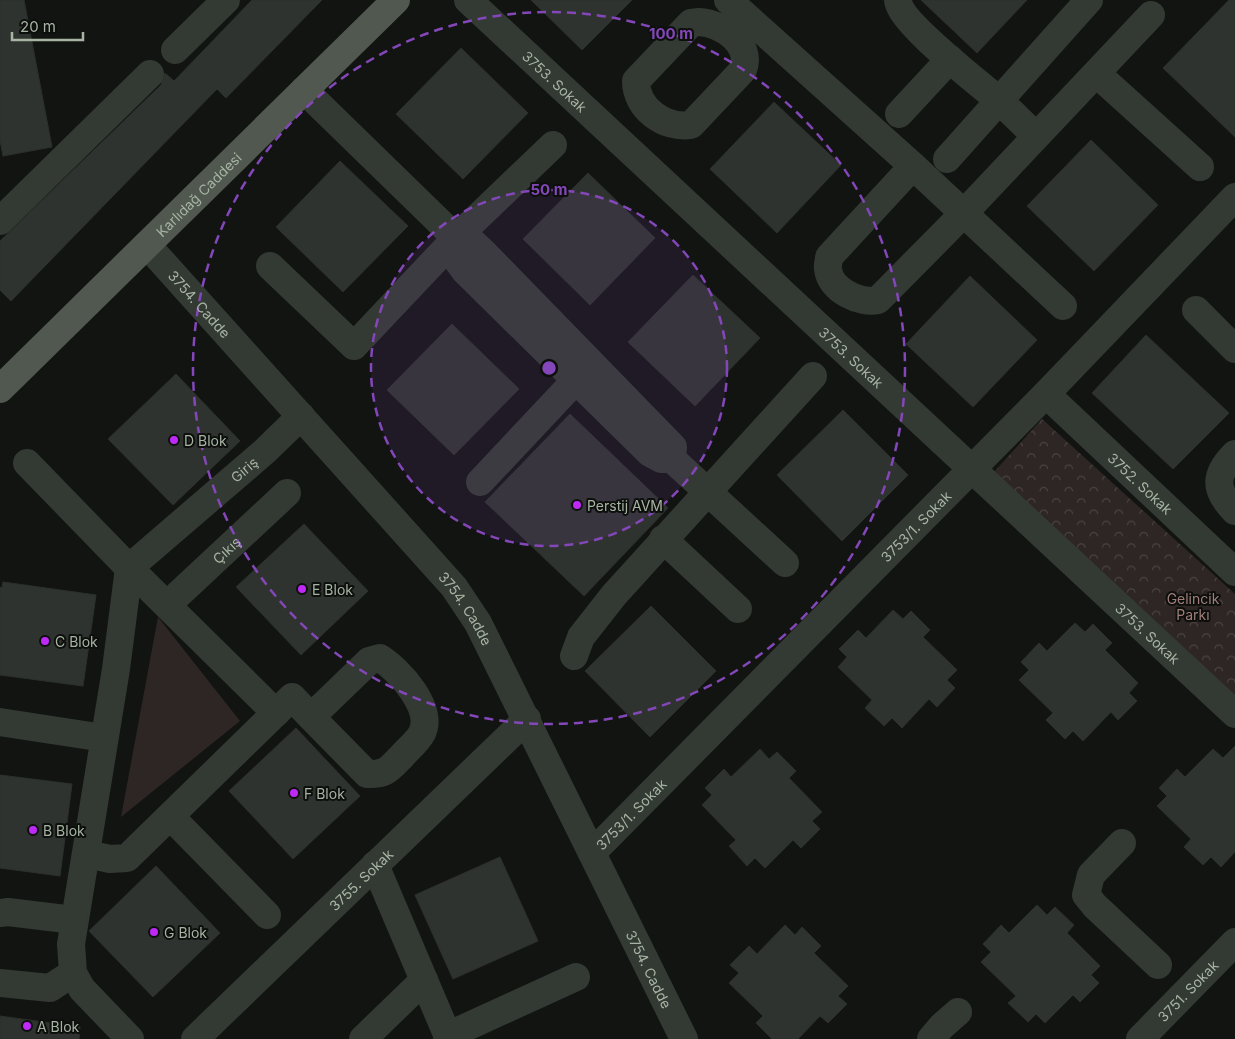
<svg xmlns="http://www.w3.org/2000/svg" width="1235" height="1039" viewBox="0 0 1235 1039" font-family="Inter,sans-serif">
<style>
.green{fill:#2e2624}
.forest{fill:url(#forest-crowns)}
.building{fill:#2f332f;stroke:#2c302c}
.lines{fill:none;stroke-linecap:round;stroke-linejoin:round}
.minor{stroke:#333933;stroke-width:28}
.major{stroke:#50584f;stroke-width:28}
.ring{fill:none;stroke:#8447b9;stroke-width:2.5;stroke-dasharray:9 6}
.poi-dot{fill:#be29f5;stroke:#0d0f0d;stroke-width:2}
.labels{text-anchor:middle;dominant-baseline:central;stroke-width:4;stroke-linejoin:round;paint-order:stroke}
.street-label{font-size:14px;fill:#a7b4a3;stroke:#0d0f0d}
.poi-label{font-size:14px;fill:#a7b4a3;stroke:#0d0f0d;text-anchor:start}
.park-label{font-size:14px;fill:#a07f79;stroke:#0d0f0d}
.centre{fill:#8447b9;stroke:#0d0f0d;stroke-width:2.5}
.ring-label{font-size:15px;text-anchor:middle;font-weight:bold;fill:#8447b9;stroke:#0d0f0d;stroke-width:4;stroke-linejoin:round;paint-order:stroke}
</style>
<defs>
<pattern id="forest-crowns" width="20" height="18" patternUnits="userSpaceOnUse" patternTransform="scale(1.25)"><rect width="20" height="18" fill="#2e2624"/><path d="M2 6a3 3 0 1 1 6 0M12 15a3 3 0 1 1 6 0" fill="none" stroke="#494341"/></pattern>
</defs>
<rect width="100%" height="100%" fill="#121412"/>
<!-- green -->
<polygon class="green" points="158,617 240,721 121,817"/>
<!-- forest -->
<polygon class="forest" points="1042,419 1235,594 1235,697 993,473"/>
<!-- building -->
<g class="building">
<polygon points="0,0 24,0 52,147 3,156 0,140"/>
<polygon points="252,0 322,0 226,98 217,89 11,301 0,290 0,241 161,85 165,73 174,81"/>
<polygon points="531,0 632,0 582,50"/>
<polygon points="921,0 1027,0 977,53"/>
<polygon points="1229,0 1235,0 1235,137 1163,68"/>
<polygon points="461,48 528,113 463,179 396,114"/>
<polygon points="774,102 841,165 777,233 710,169"/>
<polygon points="1091,140 1158,205 1094,271 1027,206"/>
<polygon points="340,161 408,226 343,292 276,227"/>
<polygon points="588,173 655,238 590,305 523,239"/>
<polygon points="693,275 760,338 695,406 628,342"/>
<polygon points="970,276 1037,340 973,407 906,344"/>
<polygon points="452,324 519,389 454,455 387,390"/>
<polygon points="1146,335 1229,413 1173,469 1092,393"/>
<polygon points="176,374 240,441 173,505 108,439"/>
<polygon points="843,410 908,475 842,541 777,475"/>
<polygon points="570,414 668,508 584,596 485,502"/>
<polygon points="304,524 368,591 301,655 236,587"/>
<polygon points="3,582 96,595 83,686 0,675 0,587 2,588"/>
<polygon points="651,606 716,671 650,737 585,671"/>
<polygon points="893,610 903,619 911,611 930,630 923,637 957,670 947,680 955,688 937,707 929,699 902,728 892,718 884,726 865,708 872,700 838,667 847,657 839,649 858,630 866,638"/>
<polygon points="1075,623 1085,632 1093,624 1112,643 1105,650 1138,683 1129,693 1137,701 1118,720 1111,712 1083,741 1073,731 1065,739 1046,720 1053,713 1019,680 1029,670 1021,662 1039,643 1047,651"/>
<polygon points="296,728 360,796 293,859 229,791"/>
<polygon points="1235,746 1235,852 1221,867 1211,857 1203,865 1184,847 1191,839 1157,806 1167,796 1159,788 1177,769 1185,777 1213,749 1223,758"/>
<polygon points="760,749 769,759 777,752 796,771 789,778 822,812 812,821 820,829 801,848 793,840 765,868 755,858 747,866 729,846 736,840 702,805 712,795 705,788 724,769 731,777"/>
<polygon points="0,775 72,784 60,876 0,868"/>
<polygon points="500,857 538,941 453,979 415,895"/>
<polygon points="156,866 220,933 153,997 89,931"/>
<polygon points="1037,905 1047,915 1055,907 1074,925 1067,933 1100,966 1091,975 1099,983 1080,1002 1073,995 1045,1023 1036,1014 1028,1022 1008,1003 1016,996 981,962 991,952 983,944 1001,925 1009,933"/>
<polygon points="785,925 795,935 802,927 821,946 814,953 848,986 838,996 847,1004 828,1023 820,1016 798,1039 772,1039 756,1023 763,1016 729,983 739,973 730,965 749,946 757,954"/>
<polygon points="0,1016 80,1027 79,1039 0,1039"/>
</g>
<g class="lines">
<!-- minor -->
<g class="minor">
<path id="s1" d="M468,0L1235,714"/>
<polyline points="728,0 913,166 1063,306"/>
<path d="M898,0C899,22 978,82 997,99C1011,111 1023,124 1036,136"/>
<path d="M699,22C722,23 753,44 743,70L691,125C664,129 636,108 636,81L691,23Z"/>
<polyline points="175,50 226,0"/>
<polyline points="1097,74 1200,167"/>
<polyline points="304,90 456,238 469,239 484,253 673,447 672,459"/>
<polyline points="899,114 950,59"/>
<polyline points="947,159 1089,0"/>
<path d="M913,166L829,257C829,261 827,266 828,269C830,290 860,304 878,300L964,213L1151,15"/>
<polyline points="0,221 150,74"/>
<polyline points="456,238 452,253 465,271 650,453 661,459 672,459 785,563"/>
<path id="s2" d="M147,245L454,587L478,623L684,1039"/>
<polyline points="270,266 354,346 456,238 553,145"/>
<polyline points="1196,310 1235,349"/>
<path id="s3" d="M1046,394L1235,572"/>
<path d="M1235,454C1214,475 1214,490 1235,511"/>
<polyline points="27,463 129,568 116,669 71,944 73,973 82,989 130,1039"/>
<polyline points="480,482 575,381"/>
<polyline points="663,539 738,609"/>
<path id="s4" d="M167,605L287,493"/>
<polyline points="574,656 581,637 614,595 813,376"/>
<path id="s5" d="M276,713L129,568L265,451L301,416"/>
<polyline points="0,722 104,738"/>
<polyline points="171,817 267,915"/>
<polyline points="1122,843 1091,875 1086,895 1095,906 1158,965"/>
<path id="s6" d="M592,853L1046,394L1235,197"/>
<path d="M87,854L110,859L127,858L292,697L311,717L369,661L380,658C399,670 434,708 422,733C418,741 408,749 402,756C389,769 386,775 367,774L311,717"/>
<polyline points="375,865 449,1039"/>
<polyline points="0,913 8,912 74,920"/>
<polyline points="0,983 50,988 73,973"/>
<polyline points="447,1036 576,977"/>
<path id="s7" d="M195,1039L527,719"/>
<polyline points="363,1039 424,980"/>
<polyline points="931,1039 942,1026 958,1012"/>
<path id="s8" d="M1140,1039L1235,942"/>
</g>
<!-- major -->
<path class="major" id="s9" d="M0,389L396,0"/>
</g>
<!-- distance rings -->
<circle cx="549" cy="368" r="178" fill="#8447b9" fill-opacity=".12"/>
<g class="ring">
<circle cx="549" cy="368" r="178"/>
<circle cx="549" cy="368" r="356"/>
</g>
<!-- markers -->
<g class="poi-dot">
<circle cx="174" cy="440" r="5"/>
<circle cx="577" cy="505" r="5"/>
<circle cx="302" cy="589" r="5"/>
<circle cx="45" cy="641" r="5"/>
<circle cx="294" cy="793" r="5"/>
<circle cx="33" cy="830" r="5"/>
<circle cx="154" cy="932" r="5"/>
<circle cx="27" cy="1026" r="5"/>
</g>
<g class="labels">
<!-- street labels -->
<g class="street-label">
<text stroke="none"><textPath href="#s1" startOffset="119">3753. Sokak</textPath></text>
<text stroke="none"><textPath href="#s9" startOffset="278">Karlıdağ Caddesi</textPath></text>
<text stroke="none"><textPath href="#s2" startOffset="79">3754. Cadde</textPath></text>
<text stroke="none"><textPath href="#s1" startOffset="524">3753. Sokak</textPath></text>
<text stroke="none"><textPath href="#s5" startOffset="358">Giriş</textPath></text>
<text stroke="none"><textPath href="#s3" startOffset="130">3752. Sokak</textPath></text>
<text stroke="none"><textPath href="#s6" startOffset="460">3753/1. Sokak</textPath></text>
<text stroke="none"><textPath href="#s4" startOffset="81">Çıkış</textPath></text>
<text stroke="none"><textPath href="#s2" startOffset="484">3754. Cadde</textPath></text>
<text stroke="none"><textPath href="#s1" startOffset="929">3753. Sokak</textPath></text>
<text stroke="none"><textPath href="#s6" startOffset="55">3753/1. Sokak</textPath></text>
<text stroke="none"><textPath href="#s7" startOffset="230">3755. Sokak</textPath></text>
<text stroke="none"><textPath href="#s2" startOffset="889">3754. Cadde</textPath></text>
<text stroke="none"><textPath href="#s8" startOffset="68">3751. Sokak</textPath></text>
</g>
<!-- poi labels -->
<g class="poi-label">
<text x="184" y="440">D Blok</text>
<text x="587" y="505">Perstij AVM</text>
<text x="312" y="589">E Blok</text>
<text x="55" y="641">C Blok</text>
<text x="304" y="793">F Blok</text>
<text x="43" y="830">B Blok</text>
<text x="164" y="932">G Blok</text>
<text x="37" y="1026">A Blok</text>
</g>
<!-- park labels -->
<g class="park-label">
<text x="1193" y="598">Gelincik<tspan x="1193" dy="16">Parkı</tspan></text>
</g>
</g>
<circle cx="549" cy="368" r="8" class="centre"/>
<g class="ring-label">
<text x="671" y="39">100 m</text>
<text x="549" y="195">50 m</text>
</g>
<!-- scale -->
<path d="M12 32v8h71v-8" fill="none" stroke="#a7b4a3" stroke-width="2.5"/>
<text x="20" y="32" font-size="15" fill="#a7b4a3" stroke="#0d0f0d" stroke-width="4" paint-order="stroke">20 m</text>
</svg>
